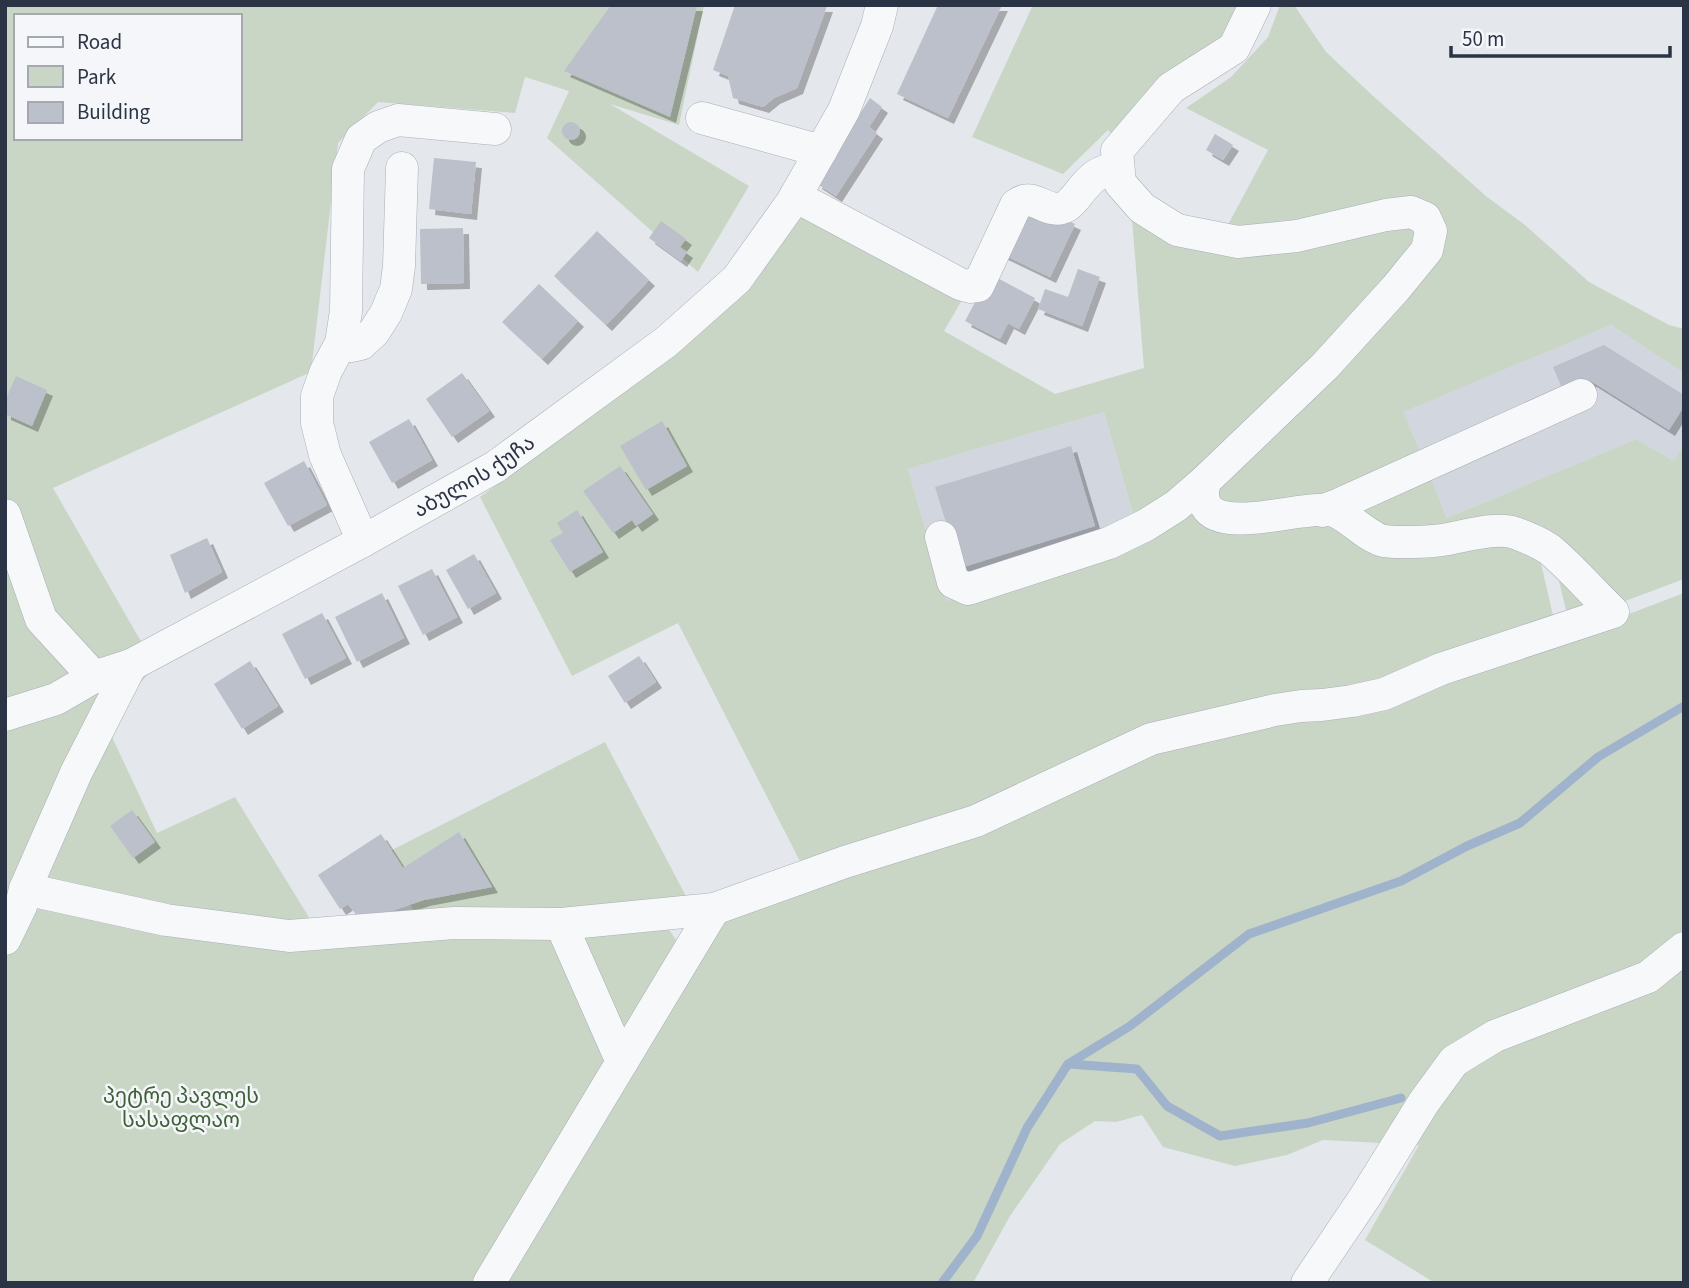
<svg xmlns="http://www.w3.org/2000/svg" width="1689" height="1288" viewBox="0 0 1689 1288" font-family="'Source Sans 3','Noto Sans Georgian',sans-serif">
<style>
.built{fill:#d2d6de}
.green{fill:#c9d6c5;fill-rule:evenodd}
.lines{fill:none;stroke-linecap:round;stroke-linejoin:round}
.stream{stroke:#9fb4cc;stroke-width:9}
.building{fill:#bbc0ca;filter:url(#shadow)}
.minor-casing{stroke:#a9aeb7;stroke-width:33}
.minor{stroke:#f7f8fa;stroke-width:32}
.labels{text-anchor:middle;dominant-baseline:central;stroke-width:5;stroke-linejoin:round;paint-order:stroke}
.street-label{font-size:21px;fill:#2b3445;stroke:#f4f6f9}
.park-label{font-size:21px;fill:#3f6138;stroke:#f4f6f9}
</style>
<defs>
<filter id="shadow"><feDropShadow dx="6" dy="6" stdDeviation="0" flood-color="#0004"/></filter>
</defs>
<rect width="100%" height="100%" fill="#e4e7ec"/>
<!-- built -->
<g class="built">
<polygon points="1611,325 1684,373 1684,444 1674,461 1636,439 1447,518 1402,412"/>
<polygon points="1104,412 1142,545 946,601 908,469"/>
</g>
<!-- green -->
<g class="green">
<path d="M5,5H704L679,125L610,104L749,186L698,272L547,138L569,91L525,77L515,113L378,102L338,143L311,372L53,488L155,666L135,689L112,737L157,833L235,797L315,927L217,937L668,928L680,946L721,912L1110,761L1587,630L1684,593V1283H1435L1365,1240L1419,1145L1323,1140L1287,1155L1235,1166L1163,1147L1142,1115L1116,1122L1095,1121L1060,1144L1010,1216L973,1283H5ZM16,16H240V138H16Z"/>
<polygon points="1033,5 1246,5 1244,16 1119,142 1108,130 1063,174 972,137"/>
<polygon points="1280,5 1294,5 1326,52 1372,95 1487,197 1525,225 1589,282 1669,325 1684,329 1684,373 1611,325 1403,412 1447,518 1636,439 1674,461 1684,444 1684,579 1569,622 1550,545 1387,537 1335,506 1257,517 1209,494 1438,256 1429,214 1222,236 1268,150 1186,108 1231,77 1268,37"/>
<path d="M800,217L962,300L944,331L1055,394L1144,368L1132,219L1176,238L1416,219L1419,249L1189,512L1203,524L1314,522L1347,533L1487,541L1539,555L1555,624L1404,676L1281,702L806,873L678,623L572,676L480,497L633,386L741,297ZM1104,412L1142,545L946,601L908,469Z"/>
<polygon points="605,742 689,902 420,921 380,856"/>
</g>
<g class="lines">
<!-- stream -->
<g class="stream">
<polyline points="1069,1064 1137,1069 1167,1106 1220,1136 1308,1123 1401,1098"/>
<polyline points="942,1283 977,1236 1027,1128 1068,1064 1130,1026 1249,934 1401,881 1467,846 1520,823 1598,757 1684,706"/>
</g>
</g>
<!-- building -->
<g class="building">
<polygon points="611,5 697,5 670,117 564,71"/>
<polygon points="735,5 827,6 797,88 774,98 763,107 733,98 728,76 713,70"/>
<polygon points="938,5 1002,5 948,118 897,94"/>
<polygon points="870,98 882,107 869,127 877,133 836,196 816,183"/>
<circle cx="571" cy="131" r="9"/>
<polygon points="1215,134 1233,145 1223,160 1206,150"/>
<polygon points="434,158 476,162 471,214 429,209"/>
<polygon points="1023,200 1075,224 1050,277 998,252"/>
<polygon points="661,221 686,239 680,247 687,252 681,261 649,238"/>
<polygon points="463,228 464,283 421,284 420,229"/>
<polygon points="597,231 649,280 606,325 554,276"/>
<polygon points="1078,269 1100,277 1082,326 1038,309 1045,289 1068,297"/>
<polygon points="990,274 1035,298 1019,329 1008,323 1000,339 965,321"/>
<polygon points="539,284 578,321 542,359 502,322"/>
<polygon points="1604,345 1684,395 1684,406 1669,430 1591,381 1564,393 1553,367"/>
<polygon points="462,373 489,411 452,437 426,399"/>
<polygon points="16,376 47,390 32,426 5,414 5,401"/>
<polygon points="409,419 432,460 392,483 369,442"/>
<polygon points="662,421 687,466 646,490 620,446"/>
<polygon points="1071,446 1095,526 960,568 935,487"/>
<polygon points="304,461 327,505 288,526 264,483"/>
<polygon points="620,466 653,514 636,526 632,520 613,533 583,491"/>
<polygon points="577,510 603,552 570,572 550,540 563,533 557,523"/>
<polygon points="207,538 222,572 185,593 170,555"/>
<polygon points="474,554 496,593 468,609 446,570"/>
<polygon points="432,569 457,617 423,635 398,586"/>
<polygon points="382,593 404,638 357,662 335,617"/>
<polygon points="322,613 346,658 305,679 282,634"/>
<polygon points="639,656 656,682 625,703 608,676"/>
<polygon points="250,661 278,706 242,729 214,684"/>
<polygon points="132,810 155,842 133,858 110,826"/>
<polygon points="459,832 492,887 424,900 361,921 348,904 340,909 318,875 381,834 403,868"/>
</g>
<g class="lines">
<!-- minor casing -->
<g class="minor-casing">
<g id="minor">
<polyline points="702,118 821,151"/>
<path d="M796,195L808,203L960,284L971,287L978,286L1016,205C1034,191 1044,213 1062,208C1068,207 1071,202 1075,198C1089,181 1095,170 1118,169"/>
<polyline points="341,343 352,346 361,344 374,332 386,313 396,289 399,266 402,168"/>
<polyline points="1322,511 1335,506 1581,395"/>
<polyline points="5,515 41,619 94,677"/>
<polyline points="941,537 953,582 968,589 1109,543 1146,525 1176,506 1205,481"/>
<polyline points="363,541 325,455 317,423 317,396 326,371 341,343 346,311 348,169 361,139 378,127 398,120 495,129"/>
<path id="s1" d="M5,715L56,699L94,677L131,665L363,541L495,467L666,342L737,279L792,202L844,110L877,26L882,5"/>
<path d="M25,889L166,920L289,936L454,923L561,924L714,909L845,862L976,821L1151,739L1275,710L1301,706L1322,705L1352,701L1384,694L1441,669L1613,612C1592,592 1572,568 1549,549C1540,543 1526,537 1515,533C1495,526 1463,537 1442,540C1431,542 1394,543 1384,541C1368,538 1349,516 1334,511C1303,502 1187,549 1205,481L1325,366L1396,288L1427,250L1431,231L1425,218L1411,212L1386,215L1297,236L1238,242L1177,230L1142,208L1120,183L1117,151L1171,88L1234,48L1255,5"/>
<polyline points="561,924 622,1062"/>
<polyline points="5,939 21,906 25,889 76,773 131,665"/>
<polyline points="489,1283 714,909"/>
<polyline points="1307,1283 1365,1197 1424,1102 1454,1061 1495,1036 1648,977 1684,948"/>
</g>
</g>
<!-- minor -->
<use href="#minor" class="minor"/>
</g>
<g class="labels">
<!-- street labels -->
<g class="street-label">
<text stroke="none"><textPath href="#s1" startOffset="528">აბულის ქუჩა</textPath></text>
</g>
<!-- park labels -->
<g class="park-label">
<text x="181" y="1096">პეტრე პავლეს<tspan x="181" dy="24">სასაფლაო</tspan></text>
</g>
</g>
<!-- border -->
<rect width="1689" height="1288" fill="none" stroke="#2b3445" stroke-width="14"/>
<!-- legend -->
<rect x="14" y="14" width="228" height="126" fill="#f4f6f9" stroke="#a4a8b1" stroke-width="2"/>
<rect x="28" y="37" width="35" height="10" fill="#f7f8fa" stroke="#a4a8b1" stroke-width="2"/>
<text x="77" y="49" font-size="21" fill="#2b3445">Road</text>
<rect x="28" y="66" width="35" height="21" fill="#c9d6c5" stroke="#a4a8b1" stroke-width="2"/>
<text x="77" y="84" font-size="21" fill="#2b3445">Park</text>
<rect x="28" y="102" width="35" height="21" fill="#bbc0ca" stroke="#a4a8b1" stroke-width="2"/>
<text x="77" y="119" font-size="21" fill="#2b3445">Building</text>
<!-- scale -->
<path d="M1451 46v10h219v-10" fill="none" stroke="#2b3445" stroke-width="3.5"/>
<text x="1462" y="46" font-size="21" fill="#2b3445" stroke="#f4f6f9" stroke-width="5" paint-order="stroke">50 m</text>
</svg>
